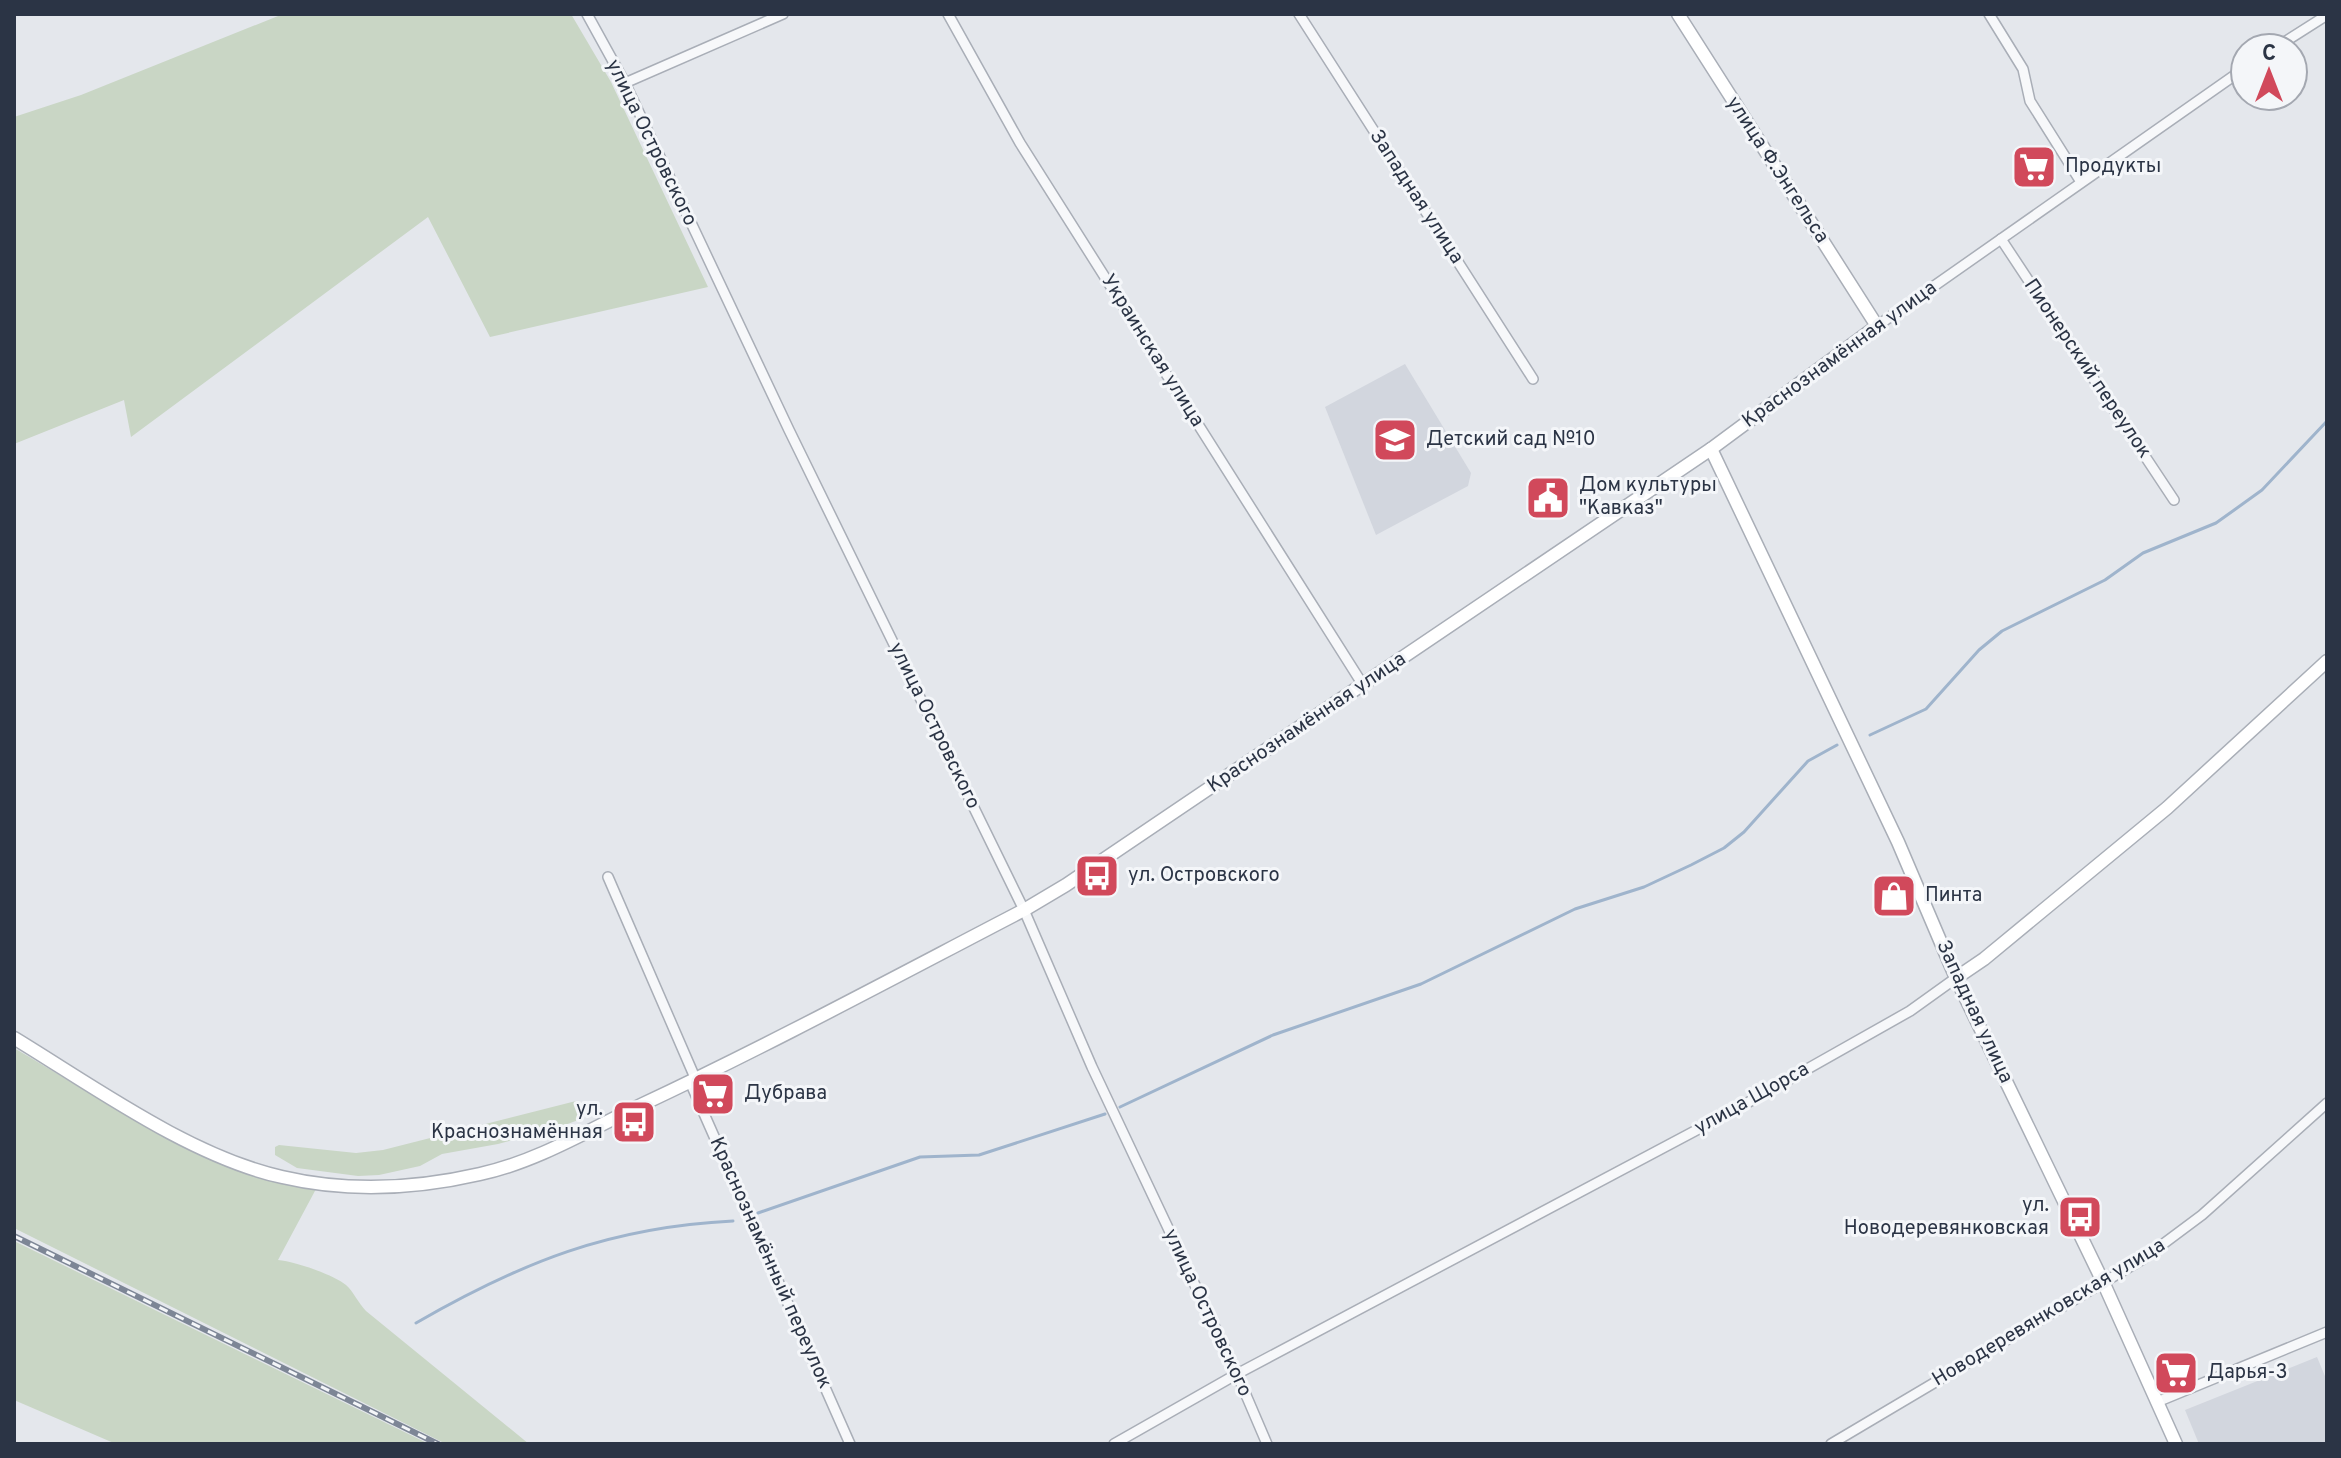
<svg xmlns="http://www.w3.org/2000/svg" width="2341" height="1458" viewBox="0 0 2341 1458" font-family="Overpass,sans-serif">
<style>
.built{fill:#d2d6de}
.green{fill:#c9d6c5}
.lines{fill:none;stroke-linecap:round;stroke-linejoin:round}
.stream{stroke:#9fb4cc;stroke-width:3}
.street-casing{stroke:#a9aeb7;stroke-width:12}
.secondary-casing{stroke:#a9aeb7;stroke-width:15}
.street{stroke:#f7f8fa;stroke-width:9}
.secondary{stroke:#fff;stroke-width:12}
.rail-casing{stroke:#7d8696;stroke-width:6}
.rail{stroke:#f4f6f9;stroke-width:3;stroke-dasharray:9;stroke-linecap:butt}
.labels{text-anchor:middle;dominant-baseline:central;stroke-width:6;stroke-linejoin:round;paint-order:stroke}
.street-label{font-size:20px;fill:#2b3445;stroke:#f4f6f9}
.poi-label{font-size:20px;fill:#2b3445;stroke:#f4f6f9;text-anchor:start}
</style>
<rect width="100%" height="100%" fill="#e4e7ec"/>
<!-- built -->
<g class="built">
<polygon points="1405,364 1471,473 1468,486 1376,535 1325,407"/>
<polygon points="2317,1357 2327,1381 2327,1444 2199,1444 2185,1410"/>
</g>
<!-- green -->
<g class="green">
<polygon points="283,14 571,14 611,82 708,287 490,337 428,217 131,437 124,400 14,444 14,117 81,95"/>
<path d="M14,1048C112,1105 203,1171 316,1189L278,1260C294,1261 334,1275 346,1285C353,1291 359,1304 366,1311L529,1444H446L14,1228Z"/>
<polygon points="576,1101 585,1104 587,1109 581,1119 554,1129 498,1144 442,1154 420,1166 379,1175 358,1176 297,1168 275,1155 275,1147 279,1145 356,1153 383,1150"/>
<polygon points="14,1241 429,1444 116,1444 14,1400"/>
</g>
<g class="lines">
<!-- stream -->
<g class="stream">
<polyline points="1870,735 1926,709 1979,650 2002,631 2105,580 2143,553 2216,523 2237,508 2262,490 2327,421"/>
<polyline points="1120,1107 1273,1035 1421,984 1575,909 1644,887 1691,865 1724,848 1744,832 1808,761 1837,745"/>
<polyline points="758,1213 920,1157 979,1155 1105,1114"/>
<path d="M416,1323C522,1262 610,1227 733,1221"/>
</g>
<!-- street casing -->
<g class="street-casing">
<g id="street">
<polyline points="587,14 625,83 789,430 1024,910 1092,1067 1237,1374 1267,1444"/>
<polyline points="948,14 1020,143 1363,685"/>
<polyline points="1299,14 1533,379"/>
<polyline points="1989,14 2023,69 2030,101 2081,182"/>
<polyline points="2275,48 2327,15"/>
<polyline points="625,83 783,14"/>
<polyline points="2001,239 2174,500"/>
<polyline points="1877,326 2245,68"/>
<polyline points="608,877 696,1080"/>
<polyline points="690,1082 850,1444"/>
<polyline points="2157,1402 2327,1332"/>
<polyline points="1114,1444 1237,1374 1740,1107 1910,1011 1956,978"/>
<polyline points="1831,1444 2143,1259 2202,1215 2327,1103"/>
</g>
</g>
<!-- secondary casing -->
<g class="secondary-casing">
<g id="secondary">
<polyline points="1711,449 1898,842 1956,978 2104,1284 2176,1444"/>
<polyline points="1956,978 1984,959 2167,808 2327,661"/>
<path d="M14,1038C93,1086 191,1157 282,1177C346,1192 415,1189 480,1174C536,1162 589,1130 641,1105C771,1044 897,976 1024,910L1066,885L1711,449L1877,326L1678,14"/>
</g>
</g>
<!-- street -->
<use href="#street" class="street"/>
<!-- secondary -->
<use href="#secondary" class="secondary"/>
<!-- rail casing -->
<g class="rail-casing">
<polyline id="rail" points="14,1236 438,1444"/>
</g>
<!-- rail -->
<use href="#rail" class="rail"/>
</g>
<!-- icons -->
<defs>
<g id="supermarket-square" transform="scale(2.3)"><rect x="-9" y="-9" width="18" height="18" rx="4" fill="#d1495b" stroke="#f4f6f9"/><path d="M-6-5.5h2.5l.6 2H6L4.5 2H-2.5L-4.4-4H-6ZM-1.5 3.2a1.3 1.3 0 1 0 .1 0ZM3 3.2a1.3 1.3 0 1 0 .1 0Z" fill="#fff"/></g>
<g id="school-square" transform="scale(2.3)"><rect x="-9" y="-9" width="18" height="18" rx="4" fill="#d1495b" stroke="#f4f6f9"/><path d="M0-5L7-2L0 1L-7-2ZM-4 1L0 2.5L4 1V4Q0 6-4 4Z" fill="#fff"/></g>
<g id="civic-square" transform="scale(2.3)"><rect x="-9" y="-9" width="18" height="18" rx="4" fill="#d1495b" stroke="#f4f6f9"/><path d="M-.6-6.5H3V-4.5H.6V-3L4-1V1h2V6H-6V1h2V-1L-.6-3ZM-1.2 2.5V6h2.4V2.5Z" fill="#fff"/></g>
<g id="bus-square" transform="scale(2.3)"><rect x="-9" y="-9" width="18" height="18" rx="4" fill="#d1495b" stroke="#f4f6f9"/><path d="M-5-6H5V4H4V6H2V4H-2V6H-4V4H-5ZM-3.5-4V0h7V-4ZM-3.5 1.2v1.5H-2V1.2ZM2 1.2v1.5H3.5V1.2Z" fill="#fff"/></g>
<g id="shop-square" transform="scale(2.3)"><rect x="-9" y="-9" width="18" height="18" rx="4" fill="#d1495b" stroke="#f4f6f9"/><path d="M-5-2.5h2.3a2.7 3.5 0 0 1 5.4 0H5L5.5 6h-11ZM-1.5-2.5h3a1.5 2.3 0 0 0-3 0Z" fill="#fff"/></g>
</defs>
<g fill-rule="evenodd">
<use href="#supermarket-square" x="2034" y="167"/>
<use href="#school-square" x="1395" y="440"/>
<use href="#civic-square" x="1548" y="498"/>
<use href="#bus-square" x="1097" y="876"/>
<use href="#shop-square" x="1894" y="896"/>
<use href="#supermarket-square" x="713" y="1094"/>
<use href="#bus-square" x="634" y="1122"/>
<use href="#bus-square" x="2080" y="1217"/>
<use href="#supermarket-square" x="2176" y="1373"/>
</g>
<g class="labels">
<!-- street labels -->
<g class="street-label">
<text transform="translate(651 143) rotate(64)">улица Островского</text>
<text transform="translate(1777 170) rotate(57)">улица Ф.Энгельса</text>
<text transform="translate(1416 197) rotate(57)">Западная улица</text>
<text transform="translate(1152 351) rotate(58)">Украинская улица</text>
<text transform="translate(1840 355) rotate(-36)">Краснознамённая улица</text>
<text transform="translate(2087 369) rotate(56)">Пионерский переулок</text>
<text transform="translate(1307 723) rotate(-34)">Краснознамённая улица</text>
<text transform="translate(934 726) rotate(64)">улица Островского</text>
<text transform="translate(1974 1012) rotate(65)">Западная улица</text>
<text transform="translate(1752 1099) rotate(-29)">улица Щорса</text>
<text transform="translate(770 1263) rotate(66)">Краснознамённый переулок</text>
<text transform="translate(1207 1313) rotate(65)">улица Островского</text>
<text transform="translate(2049 1313) rotate(-31)">Новодеревянковская улица</text>
</g>
<!-- poi labels -->
<g class="poi-label">
<text x="2065" y="167">Продукты</text>
<text x="1426" y="440">Детский сад №10</text>
<text x="1579" y="486">Дом культуры<tspan x="1579" dy="23">"Кавказ"</tspan></text>
<text x="1128" y="876">ул. Островского</text>
<text x="1925" y="896">Пинта</text>
<text x="744" y="1094">Дубрава</text>
<text x="603" y="1110" text-anchor="end">ул.<tspan x="603" dy="23">Краснознамённая</tspan></text>
<text x="2049" y="1206" text-anchor="end">ул.<tspan x="2049" dy="23">Новодеревянковская</tspan></text>
<text x="2207" y="1373">Дарья-3</text>
</g>
</g>
<!-- border -->
<rect width="2341" height="1458" fill="none" stroke="#2b3445" stroke-width="32"/>
<!-- north arrow -->
<g transform="translate(2269 72)"><circle r="38" fill="#f4f6f9" stroke="#a4a8b1" stroke-width="2"/>
<path d="M0-6L14 30L0 20L-14 30Z" fill="#d1495b"/>
<text y="-12" font-size="22" font-weight="bold" text-anchor="middle" fill="#2b3445">С</text>
</g>
</svg>
